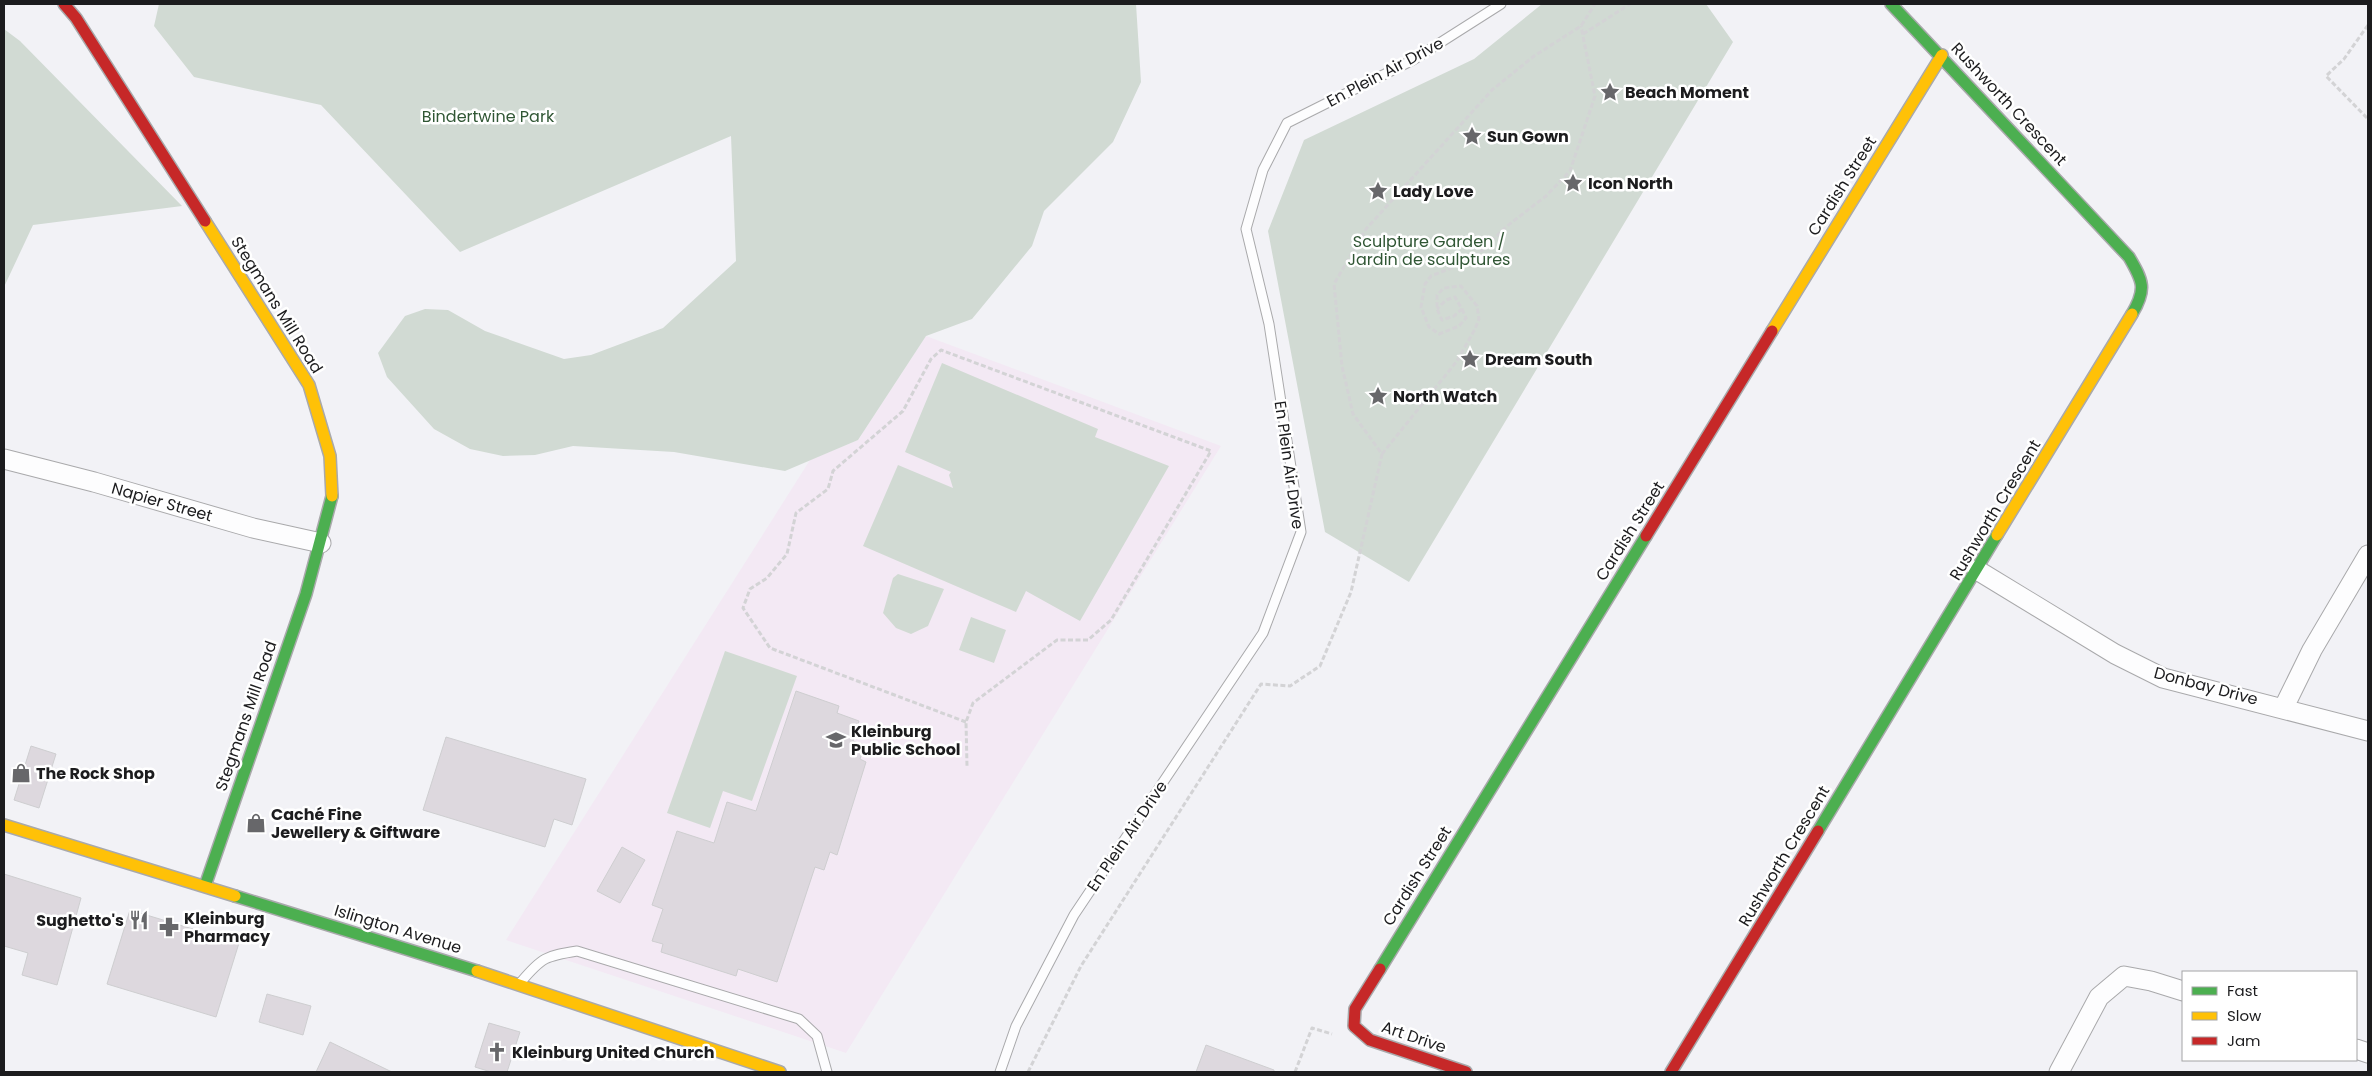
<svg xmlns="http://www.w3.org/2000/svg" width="2372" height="1076" font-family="Poppins,sans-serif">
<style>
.education{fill:#f3e9f4}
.green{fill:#d1dad3}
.building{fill:#ddd8de;stroke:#ceced0}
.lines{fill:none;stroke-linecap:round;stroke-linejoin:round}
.lane-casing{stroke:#a9a9ab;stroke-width:11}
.street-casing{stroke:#a9a9ab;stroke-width:21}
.fast-casing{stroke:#a9a9ab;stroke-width:14}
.slow-casing{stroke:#a9a9ab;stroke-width:14}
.jam-casing{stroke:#a9a9ab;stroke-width:14}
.path{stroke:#d3d3d5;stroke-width:3;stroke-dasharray:5 2.5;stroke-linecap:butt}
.lane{stroke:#fdfdfe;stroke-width:9}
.street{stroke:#fdfdfe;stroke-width:19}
.fast{stroke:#4caf50;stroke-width:11}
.slow{stroke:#ffc107;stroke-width:11}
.jam{stroke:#c62828;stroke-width:11}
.labels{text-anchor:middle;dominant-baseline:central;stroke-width:5;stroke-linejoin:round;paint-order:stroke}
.street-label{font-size:16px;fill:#1c1c1e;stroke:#fff}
.poi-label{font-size:16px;font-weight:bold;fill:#1c1c1e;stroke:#fff;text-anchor:start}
.park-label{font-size:16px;fill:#305634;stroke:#fff}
</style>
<rect width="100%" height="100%" fill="#f2f2f6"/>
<path class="education" d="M926,336L1221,446L846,1053L506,940L810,460L858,440Z"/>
<path class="green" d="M159,4H1136L1141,82L1113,142L1044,211L1032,246L972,319L926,336L858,440L785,471L674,452L573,446L535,455L503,456L470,449L434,429L387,377L378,353L405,316L425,309L448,310L485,331L564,359L591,355L663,328L736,261L731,136L460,252L321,105L194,77L154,26Z
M1542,4H1706L1733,42L1409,582L1325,532L1268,231L1304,140L1474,59Z
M4,29L20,41L182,206L33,225L4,287Z
M942,363L1098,429L1095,437L1169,466L1080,621L1026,591L1016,612L863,546L898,465L953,488L949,475L951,472L905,452Z
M898,574L944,589L928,626L911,634L896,628L883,613L893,578Z
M971,617L1006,630L994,663L959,650Z
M725,651L797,676L752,801L723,791L710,828L667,813Z"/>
<path class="building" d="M796,691L839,706L837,713L859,721L853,741L865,745L860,759L866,762L837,855L830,852L824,870L815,867L777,982L738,969L736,976L661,952L663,944L652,941L663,909L652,905L677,831L714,843L727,802L756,811Z
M446,737L586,779L572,825L554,819L545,847L423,810Z
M31,746L56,754L39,808L14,800Z
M622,847L645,860L620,903L597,891Z
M4,874L81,898L57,985L22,975L28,953L4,946Z
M130,910L239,943L216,1017L107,984Z
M267,994L311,1006L303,1035L259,1022Z
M489,1023L520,1032L507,1072H491L475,1067Z
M330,1042L392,1072H316Z
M1206,1045L1274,1070V1072H1196Z"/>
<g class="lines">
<defs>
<path id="lane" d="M521,982C542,957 546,956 577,951L799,1019L817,1036L827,1072
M1000,1072L1016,1026L1074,915L1263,633L1301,532L1269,324L1246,229L1263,170L1287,123L1413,60L1501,4"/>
<path id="street" d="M4,459L94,482L253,528L321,543
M1977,570L2115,654L2163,678L2368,731
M2284,707L2312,650L2368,555
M2356,1049L2368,1053
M2059,1072L2099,997L2124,976L2151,981L2183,991"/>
<path id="fast" d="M1891,4L2129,257C2143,281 2147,289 2132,314
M1818,831L1997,535
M205,886L306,594L332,496
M235,896L477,971
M1380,969L1646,536"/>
<path id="slow" d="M205,221L309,385L330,456L332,496
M1772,331L1942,55
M1997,535L2132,314
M4,825L235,896
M477,971L780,1072"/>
<path id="jam" d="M64,4L76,18L205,221
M1646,536L1772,331
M1380,969L1355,1009L1354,1026L1370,1040L1466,1072
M1671,1072L1818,831"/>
</defs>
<use href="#lane" class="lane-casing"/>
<use href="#street" class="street-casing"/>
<use href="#fast" class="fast-casing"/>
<use href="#slow" class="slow-casing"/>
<use href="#jam" class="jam-casing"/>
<path class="path" d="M2368,25L2344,59L2326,76L2368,119
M1583,34L1630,4
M1462,309L1466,318L1459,326L1439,334L1429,327L1421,307L1425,284L1431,276L1472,260L1507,226L1546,196L1570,171L1595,96L1581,26
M1382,454L1457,361L1475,329L1479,319L1477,306L1461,286L1444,288L1437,295V309L1442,320L1454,316L1462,309L1455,297L1446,300L1437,309
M966,722L770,648L743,608L750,589L767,578L787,554L796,513L828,489L833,471L903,411L931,359L941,350L1211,451L1111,620L1088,640H1057L973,703L966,722L967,766
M1028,1072L1081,966L1261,684L1290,686L1320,666L1351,592L1382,454L1353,414L1342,366L1334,284L1366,229L1492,90L1534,56L1581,26L1595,4
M1295,1072L1312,1028L1332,1034"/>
<use href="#lane" class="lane"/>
<use href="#street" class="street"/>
<use href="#fast" class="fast"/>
<use href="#slow" class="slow"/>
<use href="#jam" class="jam"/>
</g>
<defs>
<symbol id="sight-bare" viewBox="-9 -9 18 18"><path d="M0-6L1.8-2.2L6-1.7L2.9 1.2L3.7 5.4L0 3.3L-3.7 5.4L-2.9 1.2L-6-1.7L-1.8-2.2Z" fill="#67676a" stroke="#fff" stroke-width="2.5" paint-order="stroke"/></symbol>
<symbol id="school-bare" viewBox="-9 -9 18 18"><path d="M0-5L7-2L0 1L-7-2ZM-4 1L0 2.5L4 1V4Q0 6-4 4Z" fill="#67676a" stroke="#fff" stroke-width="2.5" paint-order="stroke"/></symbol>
<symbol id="shop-bare" viewBox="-9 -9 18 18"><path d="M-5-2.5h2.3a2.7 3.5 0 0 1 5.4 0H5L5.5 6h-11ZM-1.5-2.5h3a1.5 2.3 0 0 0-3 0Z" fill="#67676a" stroke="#fff" stroke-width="2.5" paint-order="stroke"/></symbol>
<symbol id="restaurant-bare" viewBox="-9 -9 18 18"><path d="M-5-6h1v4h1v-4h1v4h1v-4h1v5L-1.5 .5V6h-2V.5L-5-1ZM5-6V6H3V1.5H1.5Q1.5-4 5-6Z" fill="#67676a" stroke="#fff" stroke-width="2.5" paint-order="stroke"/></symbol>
<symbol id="pharmacy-bare" viewBox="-9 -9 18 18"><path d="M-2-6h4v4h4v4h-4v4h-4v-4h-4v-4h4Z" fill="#67676a" stroke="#fff" stroke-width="2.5" paint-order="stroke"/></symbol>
<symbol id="church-bare" viewBox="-9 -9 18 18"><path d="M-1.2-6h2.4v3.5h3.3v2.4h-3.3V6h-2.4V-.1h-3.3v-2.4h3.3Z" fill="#67676a" stroke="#fff" stroke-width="2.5" paint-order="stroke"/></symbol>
</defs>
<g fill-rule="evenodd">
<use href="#sight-bare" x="1596" y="78" width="28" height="28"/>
<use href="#sight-bare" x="1458" y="122" width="28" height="28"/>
<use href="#sight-bare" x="1559" y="169" width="28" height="28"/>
<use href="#sight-bare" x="1364" y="177" width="28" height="28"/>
<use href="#sight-bare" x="1456" y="345" width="28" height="28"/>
<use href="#sight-bare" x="1364" y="382" width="28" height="28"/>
<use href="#school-bare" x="822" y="726" width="28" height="28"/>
<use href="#shop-bare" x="7" y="759" width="28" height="28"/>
<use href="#shop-bare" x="242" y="809" width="28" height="28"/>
<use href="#restaurant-bare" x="125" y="906" width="28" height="28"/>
<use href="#pharmacy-bare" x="155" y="913" width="28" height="28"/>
<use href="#church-bare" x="483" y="1038" width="28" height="28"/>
</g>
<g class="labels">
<g class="street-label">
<text transform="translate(1385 72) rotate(-28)">En Plein Air Drive</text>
<text transform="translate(2009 104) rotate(47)">Rushworth Crescent</text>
<text transform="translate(1842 186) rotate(-58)">Cardish Street</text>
<text transform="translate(277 305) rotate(58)">Stegmans Mill Road</text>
<text transform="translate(1289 465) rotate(82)">En Plein Air Drive</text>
<text transform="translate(162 502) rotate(16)">Napier Street</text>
<text transform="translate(1995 510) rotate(-59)">Rushworth Crescent</text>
<text transform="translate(1630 531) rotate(-58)">Cardish Street</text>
<text transform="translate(2206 686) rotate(15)">Donbay Drive</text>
<text transform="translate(246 716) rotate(-71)">Stegmans Mill Road</text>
<text transform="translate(1127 836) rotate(-56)">En Plein Air Drive</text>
<text transform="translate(1784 856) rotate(-59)">Rushworth Crescent</text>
<text transform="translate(1417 876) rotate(-58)">Cardish Street</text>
<text transform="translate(398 929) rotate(17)">Islington Avenue</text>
<text transform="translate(1414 1037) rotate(19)">Art Drive</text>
</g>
<g class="poi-label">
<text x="1625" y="92">Beach Moment</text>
<text x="1487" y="136">Sun Gown</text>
<text x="1588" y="183">Icon North</text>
<text x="1393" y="191">Lady Love</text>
<text x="1485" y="359">Dream South</text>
<text x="1393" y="396">North Watch</text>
<text x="851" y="731">Kleinburg<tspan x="851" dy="18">Public School</tspan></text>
<text x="36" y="773">The Rock Shop</text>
<text x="271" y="814">Caché Fine<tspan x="271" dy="18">Jewellery &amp; Giftware</tspan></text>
<text x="184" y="918">Kleinburg<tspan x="184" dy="18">Pharmacy</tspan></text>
<text x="124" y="920" text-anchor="end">Sughetto's</text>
<text x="512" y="1052">Kleinburg United Church</text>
</g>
<g class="park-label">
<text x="488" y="116">Bindertwine Park</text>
<text x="1429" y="241">Sculpture Garden /<tspan x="1429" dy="18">Jardin de sculptures</tspan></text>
</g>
</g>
<rect width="2372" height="1076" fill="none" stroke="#1c1c1e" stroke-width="10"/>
<rect x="2182" y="971" width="175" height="90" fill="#ffffff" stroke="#a4a4a5"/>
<rect x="2192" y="987" width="25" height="8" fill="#4caf50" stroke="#a4a4a5"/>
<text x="2227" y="996" font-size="15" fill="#1c1c1e">Fast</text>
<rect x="2192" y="1012" width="25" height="8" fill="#ffc107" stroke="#a4a4a5"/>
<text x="2227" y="1021" font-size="15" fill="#1c1c1e">Slow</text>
<rect x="2192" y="1037" width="25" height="8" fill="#c62828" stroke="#a4a4a5"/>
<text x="2227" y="1046" font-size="15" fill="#1c1c1e">Jam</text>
</svg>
